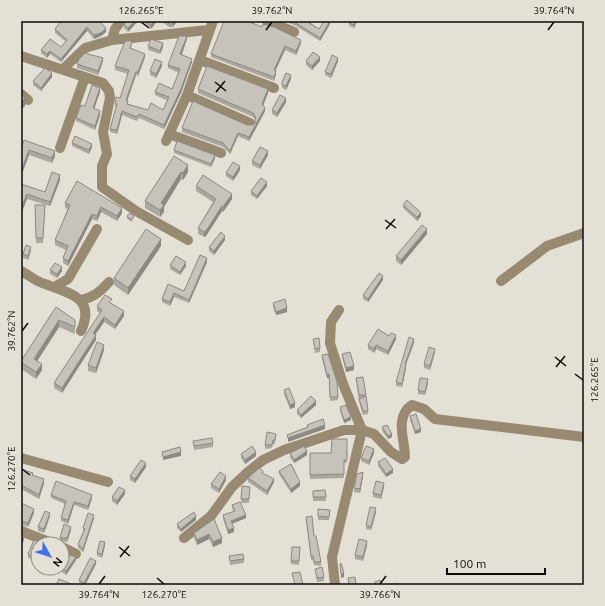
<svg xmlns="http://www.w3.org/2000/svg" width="605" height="606" font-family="Ubuntu,sans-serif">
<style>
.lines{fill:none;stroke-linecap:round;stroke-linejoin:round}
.minor{stroke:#978a70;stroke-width:10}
.wall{fill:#aca8a0}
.shaded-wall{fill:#8c8882}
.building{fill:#c8c3ba;stroke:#8c8882}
.ticks{fill:none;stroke:#0d0b08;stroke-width:1.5}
.neatline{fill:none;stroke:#0d0b08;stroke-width:1.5}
.ticks-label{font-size:10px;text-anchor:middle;fill:#0d0b08}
</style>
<rect width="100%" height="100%" fill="#e5e0d6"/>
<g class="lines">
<path class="minor" d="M267,21L294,32
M112,40L115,29L121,21
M21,56L103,83L109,91L110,98L103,132L107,154L102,166V187L136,211L188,240
M200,60L274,88
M63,69L85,48L112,40L208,30
M21,94L28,100
M187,95L250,123
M169,134L221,153
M166,141L187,95L213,21
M60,148L85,77
M21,271C29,275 37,282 45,284C70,293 96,298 81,331
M501,281L547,246L584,233
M54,287L68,279L97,229
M81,300C94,297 100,292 109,282
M21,458L108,482
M21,531L54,544
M184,538L211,516L232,487L248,472L263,460L284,450L344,430H362L374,434L391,452L402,459L405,457C405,440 394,417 412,405L424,409L435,419L584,437
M62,547L76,554
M335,585L332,557L362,430L343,384L330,343L331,322L339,310"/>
</g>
<path class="wall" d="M61,21L106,32L101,36L94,39L87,31L61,62L50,54L47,58L41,53V50L61,47L66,42L55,33V29Z
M126,21H138L128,32L124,28V25Z
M142,21H157L151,29Z
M161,21H177L173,27H169Z
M284,21H312L311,23L319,29L330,24L320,41L296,26Z
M350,21H357L354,28L349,26V23Z
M187,39L182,55L192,62L181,93L164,129L139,118L137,121L122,115L117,134L110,132V129L116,107H115V103L120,98L128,74L115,70V66L132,44L131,48L145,57L138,76L136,75L127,101L128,104L148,110H163L168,101L155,95V92L172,89L179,73L168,68V65Z
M301,43L296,55L285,50L276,70V74L274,81L211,57V54Z
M148,46L163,47L160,54L148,50Z
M103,61L98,75L77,68V64Z
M306,61H320L312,70L306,65Z
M338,61L331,78L325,75V72Z
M162,66L156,78L150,75V71Z
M52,77L41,91L33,85V81Z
M291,79L286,90L282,88V82Z
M198,89L268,93L263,106L265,111L249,141L238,136L230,154L223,147L182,132V128L253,125L256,122L255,120L253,117L198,93Z
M100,92L94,109L100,115L95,130L76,121V118L85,106Z
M286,102L277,117L272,114V110Z
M24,140L55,156L52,163L29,155L21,176V149Z
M72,143L92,147L89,154L72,146Z
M174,150L215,158L211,167L174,153Z
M268,155L260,169L252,165V161Z
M174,156L188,172L183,180L181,179L164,207V212L160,217L145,208V201Z
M240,170L233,181L226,176V173Z
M60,180L50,206L27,199L21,214V184L45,192Z
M77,181L122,213L117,221L101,212L97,221L92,219L68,266L63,263V258L66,250L55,245V240L68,209L65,208V203Z
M196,186L232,199L223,212L222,211L206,236L204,237L198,234V228L213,202L196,191Z
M267,186L257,199L251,195V191Z
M35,205L45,211L43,243H36Z
M403,205L421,216L417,221L403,208Z
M127,216L134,217L131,222L127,218Z
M427,234L401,265L396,261V256Z
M225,240L214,255L209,251V247Z
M161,246L128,295L114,285V278Z
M31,250L28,260L23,258V254Z
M207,262L189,303L174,297L170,306L162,302V299L168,284L184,291Z
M170,265L186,266L180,275L170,269Z
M50,270L62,271L57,278L50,274Z
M383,280L368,302L363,299V295Z
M273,303L287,312L276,315L273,307Z
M112,304L124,316L115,329L104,322L95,335L96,340L62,393L54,388V383L100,313L97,311V306Z
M56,307L75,327V334L59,327L37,361L42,370L36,379L21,369V361Z
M389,336L396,339L388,355L376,349L374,353L368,349V345Z
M313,339L320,348V352L315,353Z
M414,343L406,364V368L402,387L396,386V382Z
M104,350L96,373L88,371V365Z
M435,352L430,370L424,368V364Z
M342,354L354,370L346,372L342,357Z
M322,355L338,397V400L330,401L329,378H327L322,359Z
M363,377L368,414L363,415L359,402L356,378Z
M428,383L425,395L418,394V390Z
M284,390L295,407L290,409L284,394Z
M316,405L301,418L297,414V410Z
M340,407L351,420L344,423L340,411Z
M410,416L421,432L415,434L410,420Z
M382,427L392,437L388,439L382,431Z
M276,437L275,444H273L272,448L265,449V445Z
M347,439V463H344V478L310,479V453H331Z
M193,441L213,443V447L194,450Z
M290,453L307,455L294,463L290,457Z
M374,453L369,465L361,461V458Z
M241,454L256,456L245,464L241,458Z
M378,462L393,473L386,477L378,466Z
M146,467L135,483L130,480V476Z
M21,469L33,475L44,483L39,499L21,489Z
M279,471L300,486L291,493L279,474Z
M363,476L360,493L354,492V488Z
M248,478L274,482L267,495L248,482Z
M226,480L219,493L211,488V484Z
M242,486L250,487L249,503H241Z
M384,487L381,499L373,497V493Z
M325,490L326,501H313V491Z
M125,494L117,505L112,501V497Z
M51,495L92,498L88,510L74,505L68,524L61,521V518L65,504L51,498Z
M21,503L34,513L28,527L21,525Z
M232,505L246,518L232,524L234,532L228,534L223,519V515L234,511L232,509Z
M318,509L330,510L329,520H318Z
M376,512L371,530L366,529V525Z
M50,516L44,533L38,531V527Z
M306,517L314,536L321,562V566L314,565L313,560H311Z
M94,518L83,552L78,548V544L83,532V528Z
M214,519L222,543L213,547L209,539L197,545L194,538V533Z
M196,520L181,532L177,528V524Z
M71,530L67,542L60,541V538Z
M34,540L40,542V544H38V549L33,560L28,558V554Z
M105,545L102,558L97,556V553Z
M367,545L363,561L355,559V555Z
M300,547L299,565L291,564V561Z
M229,556L244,559V563L230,565Z
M76,560L66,575L62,572V568Z
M96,564L85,585H82L79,583V580Z
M315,569L324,577V581L317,582Z"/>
<path class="shaded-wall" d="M135,21H138L128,32V28Z
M154,21H157L151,29V25Z
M174,21H177L173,27V24Z
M330,21V24L320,41V38Z
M356,21H357L354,28V25Z
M87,27V31L61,62V59Z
M106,28V32L101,36L94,39V35Z
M187,36V39L180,58V54Z
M301,40V43L296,55V51Z
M163,43V47L160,54V51Z
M285,46V50L274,73V70Z
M50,51V54L47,58V54Z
M145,54V57L138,76V72Z
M320,57V61L312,70V66Z
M103,58V61L98,75V71Z
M338,58V61L331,78V74Z
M192,59V62L181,93L164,129V125Z
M162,62V66L156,78V74Z
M276,71V74L274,81V77Z
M136,72V75L126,104V100Z
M52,73V77L41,91V88Z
M291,75V79L286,90V86Z
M100,88V92L93,112V108Z
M268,89V93L262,108V104Z
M25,98V106L21,110V103Z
M286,98V102L277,117V113Z
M265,108V111L249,141V137Z
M100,111V115L95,130V126Z
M122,111V115L117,134V130Z
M238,133V136L230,154V151Z
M92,144V147L89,154V150Z
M29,150V155L21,176V171Z
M55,151V156L52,163V158Z
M268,151V155L260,169V165Z
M215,155V158L211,167V164Z
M188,165V172L183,180V173Z
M240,166V170L233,181V177Z
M181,172V179L164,207V212L160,217V210L161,203Z
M60,175V180L50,206V202Z
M267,182V186L257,199V196Z
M27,194V199L21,214V209Z
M232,194V199L223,212V207Z
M222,206V211L206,236L204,237V232Z
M101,207V212L97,221V216Z
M122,208V213L117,221V216Z
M421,213V216L417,221V217Z
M92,214V219L68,266V261Z
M427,229V234L401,265V260Z
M225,236V240L214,255V251Z
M161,239V246L128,295V288Z
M31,247V250L28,260V256Z
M207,258V262L189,303V300Z
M186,262V266L180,275V272Z
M62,267V271L57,278V274Z
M383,276V280L368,302V299Z
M174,293V297L170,306V302Z
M287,308V312L276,315V312Z
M124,311V316L115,329V325Z
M104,317V322L93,338V333Z
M59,320V327L34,366V359Z
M96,335V340L62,393V388Z
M396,335V339L388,355V351Z
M414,339V343L405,367V364Z
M104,345V350L96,373V368Z
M376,345V349L374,353V349Z
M435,349V352L430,370V366Z
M42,364V370L36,379V372Z
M406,364V368L402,387V384Z
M354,366V370L346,372V368Z
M329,374V378H327V375Z
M428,379V383L425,395V392Z
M316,401V405L301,418V415Z
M295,403V407L290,409V405Z
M351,417V420L344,423V420Z
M325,425V429L288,442V438Z
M421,429V432L415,434V431Z
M392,434V437L388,439V436Z
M374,449V453L369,465V461Z
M307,451V455L294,463V460Z
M181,452V456L163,460V457Z
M256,452V456L245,464V460Z
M146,463V467L135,483V479Z
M393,469V473L386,477V474Z
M363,472V476L360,493V489Z
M226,476V480L219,493V489Z
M44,479V483L39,499V495Z
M274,479V482L267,495V491Z
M300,482V486L291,493V489Z
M384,483V487L381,499V495Z
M125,490V494L117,505V501Z
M92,495V498L88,510V506Z
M74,502V505L68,524V520Z
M376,508V512L371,530V527Z
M34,509V513L28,527V523Z
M50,513V516L44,533V529Z
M94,515V518L83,552V549Z
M246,515V518L231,524V521Z
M196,516V520L181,532V529Z
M71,527V530L67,542V538Z
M234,528V532L228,534V530Z
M209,534V539L197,545V540Z
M24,536V540L21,547V544Z
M222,538V543L213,547V542Z
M367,541V545L363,561V557Z
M105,542V545L102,558V554Z
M38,545V549L33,560V557Z
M76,557V560L66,575V571Z
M96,561V564L85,585H84V583Z
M344,573V577L341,578V574Z"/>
<path class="building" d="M61,21H99L106,28L101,33L94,35L87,27L61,59L50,51L47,54L41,50L50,39L61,47L67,40L55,29Z
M126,21H135L128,28L124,25Z
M146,21H154L151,25Z
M166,21H174L173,24H169Z
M224,21H247L262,27L263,24L274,27L301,40L296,51L285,46L274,70L276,71L274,77L211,54Z
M293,21H310L309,23L319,29L324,21H330L320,38L296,23Z
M350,21H356L354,25L349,23Z
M179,36H187L180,54L192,59L181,89L164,125L139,114L137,117L122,111L117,130L110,129L117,104L115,103L116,97L120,98L129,70L115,66L125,41H132L130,48L145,54L138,72H136L126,100L128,101L127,104L148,110L151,103L163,110L169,97L155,92L159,83L172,89L180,69L168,65Z
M151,39L163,43L160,51L148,46Z
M313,52L320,57L312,66L306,61Z
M85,53L103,58L98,71L77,64L79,59Z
M332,55L338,58L331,74L325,72Z
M155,59L162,62L156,74L150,71Z
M207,66L268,89L262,104L265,108L249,137L238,133L230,151L223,143L182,128L193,101L247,125H253L256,122L255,116L253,113L198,89Z
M45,68L52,73L41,88L33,81Z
M286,73L291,75L286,86L282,85V82Z
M92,85L100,88L93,108L100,111L95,126L76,118L81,105L85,106Z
M21,95L25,98L21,103Z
M280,95L286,98L277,113L272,110Z
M75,136L92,144L89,150L72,143Z
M24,140L55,151L52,158L29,150L21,171V149Z
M177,141L215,155L211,164L174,150Z
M260,147L268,151L260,165L252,161Z
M174,156L188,165L183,173L181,172L161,203L164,205L160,210L145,201Z
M233,162L240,166L233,177L226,173Z
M52,172L60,175L50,202L27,194L21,209V184L45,192Z
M203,175L232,194L223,207L222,206L206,231L204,232L198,228L216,199L196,186Z
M261,178L267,182L257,196L251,191Z
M77,181L122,208L117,216L101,207L97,216L92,214L68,261L63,258L68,246L55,240L70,205L65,203Z
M407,200L421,213L417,217L403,205Z
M35,205H45L43,238H36Z
M130,213L134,216L131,220L127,216Z
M422,225L427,229L401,260L396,256Z
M146,229L161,239L128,288L114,278Z
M221,232L225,236L214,251L209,247Z
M26,245L31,247L28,256L23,254Z
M200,255L207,258L189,300L174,293L170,302L162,299L168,284L184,291Z
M176,256L186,262L180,272L170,265Z
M55,263L62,267L57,274L50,270Z
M379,273L383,276L368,299L363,295Z
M105,295L112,299L109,302L124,311L115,325L104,317L93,333L96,335L62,388L54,383L102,310L97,306Z
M285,299L287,308L276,312L273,303Z
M56,307L75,320V327L59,320L34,359L42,364L36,372L21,362V361Z
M378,329L389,336L391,333L396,335L388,351L376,345L374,349L368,345Z
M409,337L414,339L405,364H406L402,384L396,382Z
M319,338L320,348L315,349L313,339Z
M97,342L104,345L96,368L88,365Z
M429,347L435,349L430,366L424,364Z
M350,352L354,366L346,368L342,354Z
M328,354L337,382L338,397H330L329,374L327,375L322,355Z
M363,377L366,395H359L356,378Z
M420,378L428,379L425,392L418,390Z
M289,388L295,403L290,405L284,390Z
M311,396L316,401L301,415L297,410Z
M366,396L368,411H363L359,399Z
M346,405L351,417L344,420L340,407Z
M416,414L421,429L415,431L410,416Z
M323,419L325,425L288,438L287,435L308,427L307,425Z
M387,425L392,434L388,436L382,427Z
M267,432L276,434L275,440H273L272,445H265Z
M212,438L213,443L194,446L193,441Z
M332,439H347V460H344V474L310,475V453H331Z
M252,446L256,452L245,460L241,454Z
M304,446L307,451L294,460L290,453Z
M366,446L374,449L369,461L361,458Z
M180,447L181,452L163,457L162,452Z
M385,458L393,469L386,474L378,462Z
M141,460L146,463L135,479L130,476Z
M291,464L300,482L291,489L279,471Z
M259,468L263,471L262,473L274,479L267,491L248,478Z
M21,469L33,473L32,475L44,479L39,495L21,485Z
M220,472L226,476L219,489L211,484Z
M363,472L360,489L354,488L357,474Z
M56,481L92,495L88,506L74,502L68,520L61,518L66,501L51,495Z
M376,481L384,483L381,495L373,493Z
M242,486L250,487L249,499H241Z
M119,487L125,490L117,501L112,497Z
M325,490L326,497H313V491Z
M240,502L246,515L231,521L234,528L228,530L223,515L235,511L232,505Z
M21,503L34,509L28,523L21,521Z
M370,507L376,508L371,527L366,525Z
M318,509L330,510L329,517L318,516Z
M45,511L50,513L44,529L38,527Z
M194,512L196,516L181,529L177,524Z
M88,513L94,515L83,549L78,544L85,529L83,528Z
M312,516L314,536H316L321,562H314L313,556H311L306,517Z
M214,519L222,538L213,542L209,534L197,540L194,533Z
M64,524L71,527L67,538H60Z
M21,535L24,536L21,544Z
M359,539L367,541L363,557L355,555Z
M34,540L40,542L33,557L28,554Z
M100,541L105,542L102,554L97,553Z
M292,547H300L299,561H291Z
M243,554L244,559L230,561L229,556Z
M70,555L76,557L66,571L62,568Z
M90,558L96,561L84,583L79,580Z
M341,563L344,573L341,574L340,564Z
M322,567L324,577L317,578L315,569Z
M300,572L303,585H295L292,573Z
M355,577L356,585H349L348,578Z
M59,579L74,585H56Z
M380,580L381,585H376L375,582Z
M392,584H398V585H392Z"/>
<path class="ticks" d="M141,22L149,28M266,30L272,22M548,30L554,22M215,82L226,91M216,92L225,81M385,220L396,228M386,229L395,219M22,331L28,323M555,357L566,366M556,367L565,356M575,374L583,380M22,469L30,475M119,547L130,556M120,557L129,546M157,578L164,584M99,584L105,576M380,584L386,576"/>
<rect width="605" height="606" fill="none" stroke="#e5e0d6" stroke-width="44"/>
<g transform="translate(50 556) rotate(129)"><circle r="19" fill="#e5e0d6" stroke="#8f8b84"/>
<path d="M0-3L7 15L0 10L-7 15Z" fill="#4471e3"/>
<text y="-6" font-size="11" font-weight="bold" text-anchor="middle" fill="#0d0b08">N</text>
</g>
<path d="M447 568v6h98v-6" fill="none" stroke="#0d0b08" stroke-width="2"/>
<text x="453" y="568" font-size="12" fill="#0d0b08" stroke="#e5e0d6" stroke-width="3" paint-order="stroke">100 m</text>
<rect x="22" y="22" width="561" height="562" class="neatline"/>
<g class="ticks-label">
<text x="141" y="14">126.265°E</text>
<text x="272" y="14">39.762°N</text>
<text x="554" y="14">39.764°N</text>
<text transform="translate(11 331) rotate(-90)" y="4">39.762°N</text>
<text transform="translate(594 380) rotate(-90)" y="4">126.265°E</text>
<text transform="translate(11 469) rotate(-90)" y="4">126.270°E</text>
<text x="99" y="598">39.764°N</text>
<text x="164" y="598">126.270°E</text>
<text x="380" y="598">39.766°N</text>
</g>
</svg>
